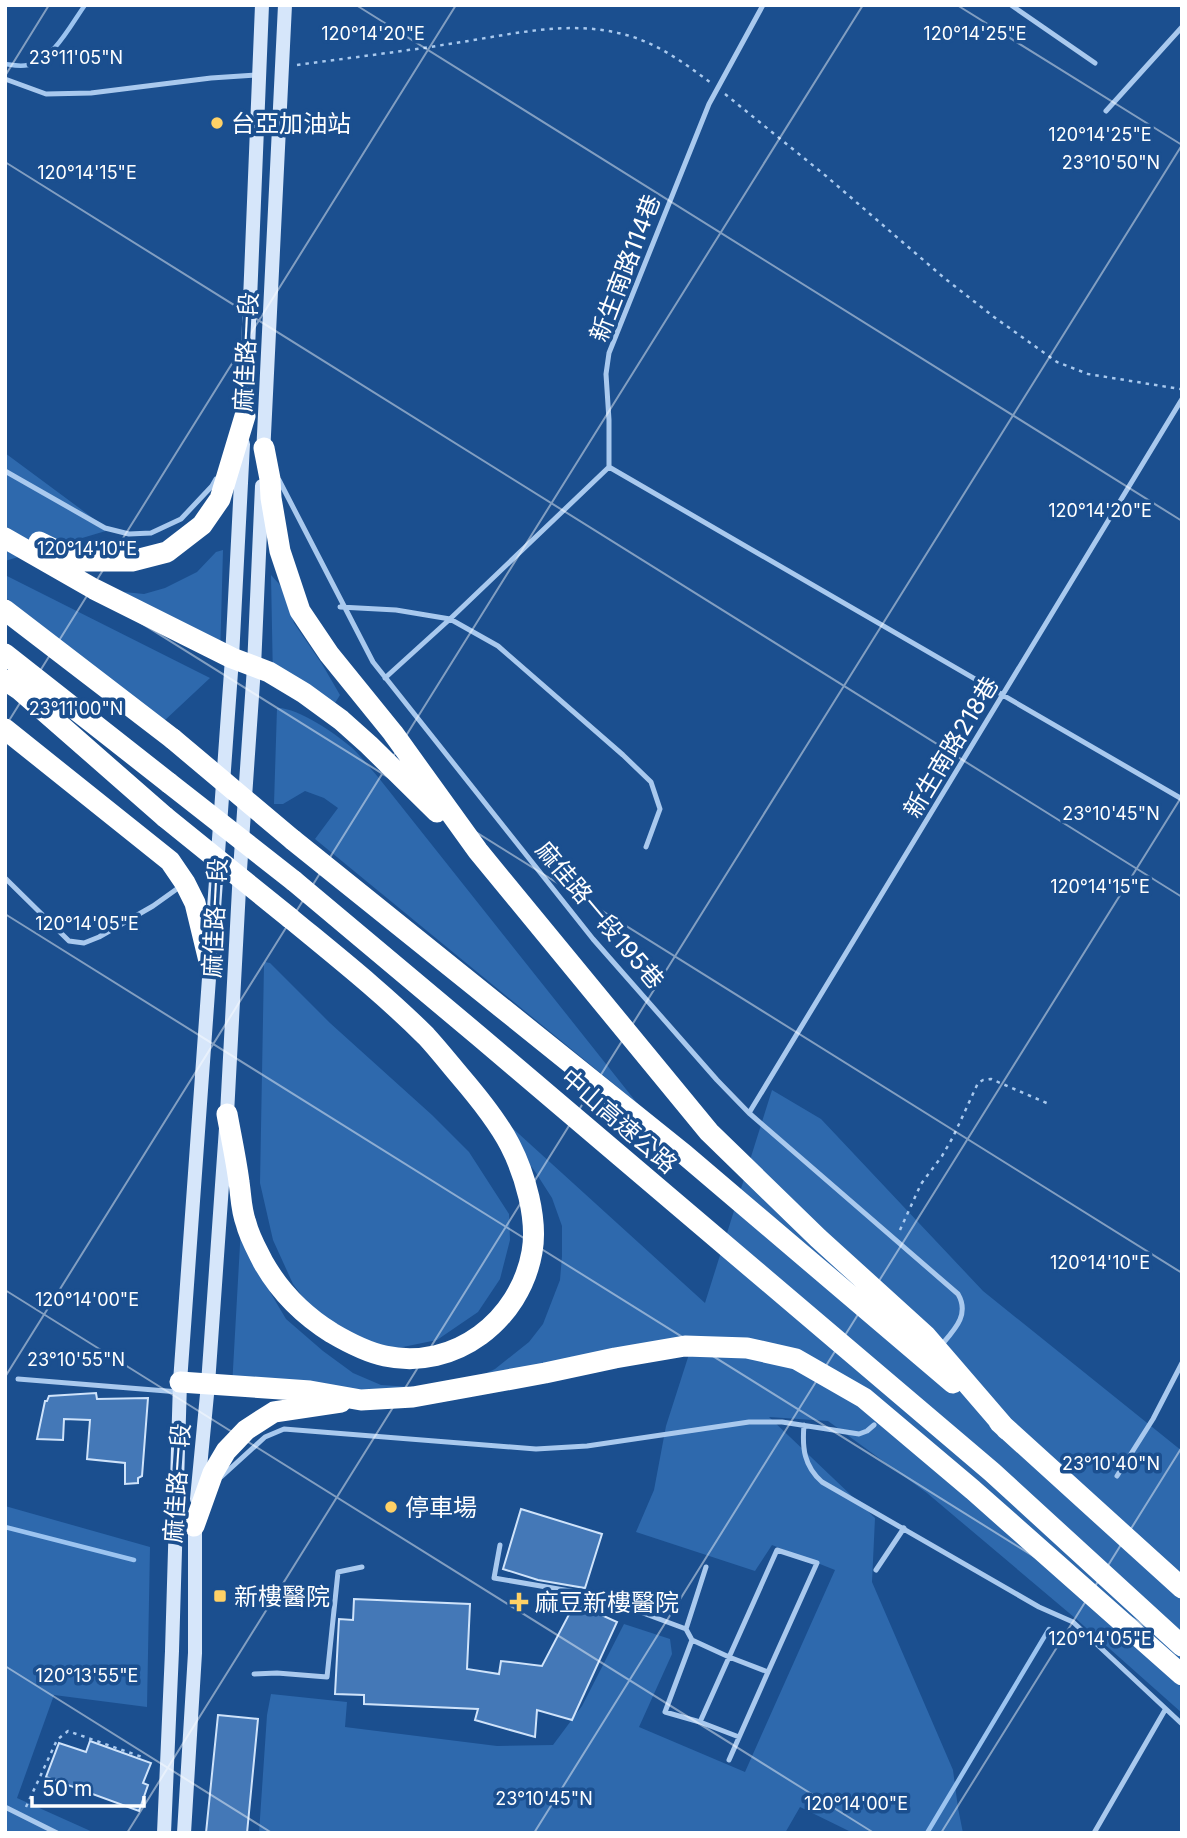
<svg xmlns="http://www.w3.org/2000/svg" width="1187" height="1838" font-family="Inter,'Noto Sans TC',sans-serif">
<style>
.green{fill:#2e69ad}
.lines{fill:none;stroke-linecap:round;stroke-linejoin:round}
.stream{stroke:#9cc4f0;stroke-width:4.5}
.building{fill:#4478b7;stroke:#cfe3fa;stroke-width:2}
.path{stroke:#a9c9ee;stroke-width:2.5;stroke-dasharray:3.5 5;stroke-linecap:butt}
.lane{stroke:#a9c9ee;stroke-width:5}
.secondary{stroke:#d6e6fa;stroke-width:14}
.highway{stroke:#fff;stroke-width:21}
.highway-bridge{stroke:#fff;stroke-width:21}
.ticks{fill:none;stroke:#fff;stroke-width:2;stroke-opacity:0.45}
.poi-dot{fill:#ffd166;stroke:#1b4f8f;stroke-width:2.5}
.labels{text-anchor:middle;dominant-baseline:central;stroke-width:7;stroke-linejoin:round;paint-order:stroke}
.poi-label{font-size:24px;fill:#fff;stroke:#1b4f8f;text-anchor:start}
.street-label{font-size:24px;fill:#fff;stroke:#1b4f8f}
.ticks-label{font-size:18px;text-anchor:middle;fill:#fff;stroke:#1b4f8f;stroke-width:7;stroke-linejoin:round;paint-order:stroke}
</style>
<rect width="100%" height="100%" fill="#1b4f8f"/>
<path class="green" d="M5,453L109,530L5,561Z
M223,550L220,658L124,592L144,594L165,588L197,572L216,552Z
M5,575L210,678L164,721L5,597Z
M271,575L280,585L287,599L294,623L322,664L340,695L335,703L273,681Z
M277,708C297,707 336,734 351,747C361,756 369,767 378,777L637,1103L315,839L338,808L324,798L305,791L283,804H274Z
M265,962L270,963L330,1023L432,1115L469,1152L509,1214L510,1240L500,1279L478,1312L437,1340L398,1348L358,1341L317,1316L293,1284L273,1240L260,1183L264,964Z
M772,1090L821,1119L983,1291L1182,1451V1713L1075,1618L927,1493L828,1421L769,1417L875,1518L872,1582L953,1770L958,1808L963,1833H853L800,1807L785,1833H259L267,1715L271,1694L347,1702L345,1727L497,1746L553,1745L582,1706L624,1624L670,1639L672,1654L639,1727L745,1772L835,1570L772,1545L755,1571L636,1532L654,1490L666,1426L691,1348L446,1397L232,1387L243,1191L257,1263L270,1292L286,1319L323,1351L353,1373L381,1385L426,1388L470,1381L495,1369L529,1342L543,1324L560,1280L562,1256V1226L552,1198L536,1173L486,1104L705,1303Z
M5,1506L150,1547L147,1707L54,1695L17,1798L95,1833H5Z"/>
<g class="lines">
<path class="stream" d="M5,64C12,65 20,67 28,65C54,59 70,26 85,5
M5,1527L134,1560
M927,1833L1049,1629"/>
</g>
<path class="building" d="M96,1393L97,1399L148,1398L142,1476L138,1478V1483L125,1484V1463L87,1459L90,1420L64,1419L63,1440L37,1439L45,1401H47L49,1396Z
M521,1509L602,1534L585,1588L538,1580L503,1569Z
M354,1599L470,1604L467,1669L499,1674L501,1661L542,1666L575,1603L617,1622L572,1720L537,1710L535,1737L475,1720L478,1709L364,1704V1695L335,1694L339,1619L353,1620Z
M218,1715L258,1719L247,1833H206Z
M90,1741L151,1763L143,1783L148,1785L139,1811L46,1777L59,1743L86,1752Z"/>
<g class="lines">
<path class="path" d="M297,65C348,58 399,52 449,44C504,36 564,20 618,33C653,40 683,62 711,83
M725,94L826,176L943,277L994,317L1057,362L1088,374L1180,389
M900,1230L921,1184L942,1156L953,1137L978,1083L983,1080L991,1079L1049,1104
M26,1807L57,1740L68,1731L142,1757"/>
<path class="lane" d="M1011,5L1095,63
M5,79L46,94L91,93L211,78L257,75
M1106,111L1182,27
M609,467L1182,799
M5,471L105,528L129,534L151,533L181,519L212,486L216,479
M279,480L373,662L593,939L717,1080L749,1113L958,1294C969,1313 957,1327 944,1342
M340,607L396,610L450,619L498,646L623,755L651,782L660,809L646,847
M385,678L450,619L609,467V420L606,374L609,353L709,104L763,5
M5,878L69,941L84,943L99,937L153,906L181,886
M749,1113L1182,399
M18,1379L179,1392
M804,1425C802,1448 804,1466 822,1482L1039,1607L1073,1622L1182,1724
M1117,1476L1153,1419L1182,1363
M221,1477L265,1437L284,1429L536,1449L587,1446L749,1422H782L859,1434L867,1431L874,1425
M500,1545L494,1578L605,1597L635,1610L686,1629
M706,1567L686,1629L692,1640L665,1712L700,1722L739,1737
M876,1570L904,1528
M692,1640L729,1657L768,1672L729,1760
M254,1674L277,1673L327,1677L338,1572L362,1567
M700,1722L777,1550L817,1563L768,1672
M5,1807L57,1833
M1094,1833L1165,1710"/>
<path class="secondary" d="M245,423L262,5
M263,455L285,5
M197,1499L208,1384L227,1114L240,870L254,667L262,486
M164,1833L172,1651L180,1382L232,658L243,444
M184,1833L195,1653V1520"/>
<path class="highway" d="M264,448L270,479L271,498L280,551L300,611L329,654L393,733L478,851L709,1132L818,1238L926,1336L1007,1430
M5,538L94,589L232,658L269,672L304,693L341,720L369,745L437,812
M39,542L78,561H132L167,552L202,525L220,499L245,416
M5,610L173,739
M5,654L169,783
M5,680L20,690L165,817
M5,729L170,861L185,883L195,903L209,961
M293,840L685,1155L953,1383
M294,881L480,1037L992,1472L1182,1646
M227,1114C231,1136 236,1159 239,1182C241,1195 241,1210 246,1223C249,1236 257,1250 263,1262C280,1292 303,1315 332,1333C349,1343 366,1352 385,1356C455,1371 520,1320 532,1252C538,1219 525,1174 510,1145C497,1120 478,1097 460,1076C449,1063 438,1049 426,1036C384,994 336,956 290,918
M180,1382L310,1391L361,1400L413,1397L545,1373L615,1358L685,1346L747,1348L796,1359L864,1398L973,1490L1182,1675
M999,1422L1182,1588
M194,1526L213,1473L226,1451L246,1430L274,1412L341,1402"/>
<path class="highway-bridge" d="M173,739L293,840
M169,783L294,881
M165,817L290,918"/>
</g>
<path class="ticks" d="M356,5L1182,521M957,5L1182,145M5,76L49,5M5,162L1182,897M5,538L1182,1273M5,727L456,5M5,914L1182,1649M5,1290L874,1833M5,1377L863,5M5,1666L272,1833M127,1833L1182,145M534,1833L1182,796M941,1833L1182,1447"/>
<g class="poi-dot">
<circle cx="217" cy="123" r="7"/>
<circle cx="391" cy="1507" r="7"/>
<rect x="213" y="1589" width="14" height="14" rx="3.5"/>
<path d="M515.5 1591.5h7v7h7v7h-7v7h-7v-7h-7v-7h7z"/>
</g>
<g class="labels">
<g class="poi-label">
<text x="231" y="123">台亞加油站</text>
<text x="405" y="1507">停車場</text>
<text x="234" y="1596">新樓醫院</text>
<text x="535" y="1602">麻豆新樓醫院</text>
</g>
<g class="street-label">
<text transform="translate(625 268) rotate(-69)">新生南路114巷</text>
<text transform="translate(246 352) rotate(-87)">麻佳路一段</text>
<text transform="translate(951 747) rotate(-59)">新生南路218巷</text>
<text transform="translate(600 915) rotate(50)">麻佳路一段195巷</text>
<text transform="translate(215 918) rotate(-87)">麻佳路一段</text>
<text transform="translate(619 1121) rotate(41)">中山高速公路</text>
<text transform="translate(177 1483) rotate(-86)">麻佳路一段</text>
</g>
</g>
<g class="ticks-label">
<text x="373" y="40">120°14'20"E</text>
<text x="975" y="40">120°14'25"E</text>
<text x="76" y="64">23°11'05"N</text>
<text x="1100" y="141">120°14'25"E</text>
<text x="1111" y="169">23°10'50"N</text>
<text x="87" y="179">120°14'15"E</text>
<text x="1100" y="517">120°14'20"E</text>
<text x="87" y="555">120°14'10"E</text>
<text x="76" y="715">23°11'00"N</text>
<text x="1111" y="820">23°10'45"N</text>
<text x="1100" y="893">120°14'15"E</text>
<text x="87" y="930">120°14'05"E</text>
<text x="1100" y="1269">120°14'10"E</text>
<text x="87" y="1306">120°14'00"E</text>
<text x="76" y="1366">23°10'55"N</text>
<text x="1111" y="1470">23°10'40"N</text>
<text x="1100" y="1645">120°14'05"E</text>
<text x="87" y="1682">120°13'55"E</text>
<text x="544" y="1805">23°10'45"N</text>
<text x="856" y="1810">120°14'00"E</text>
</g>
<rect width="1187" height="1838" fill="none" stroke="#ffffff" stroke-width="14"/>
<path d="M32 1796v10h112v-10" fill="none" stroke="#ffffff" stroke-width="3.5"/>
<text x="42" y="1796" font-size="21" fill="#ffffff" stroke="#1b4f8f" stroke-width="5" paint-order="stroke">50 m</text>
</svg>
